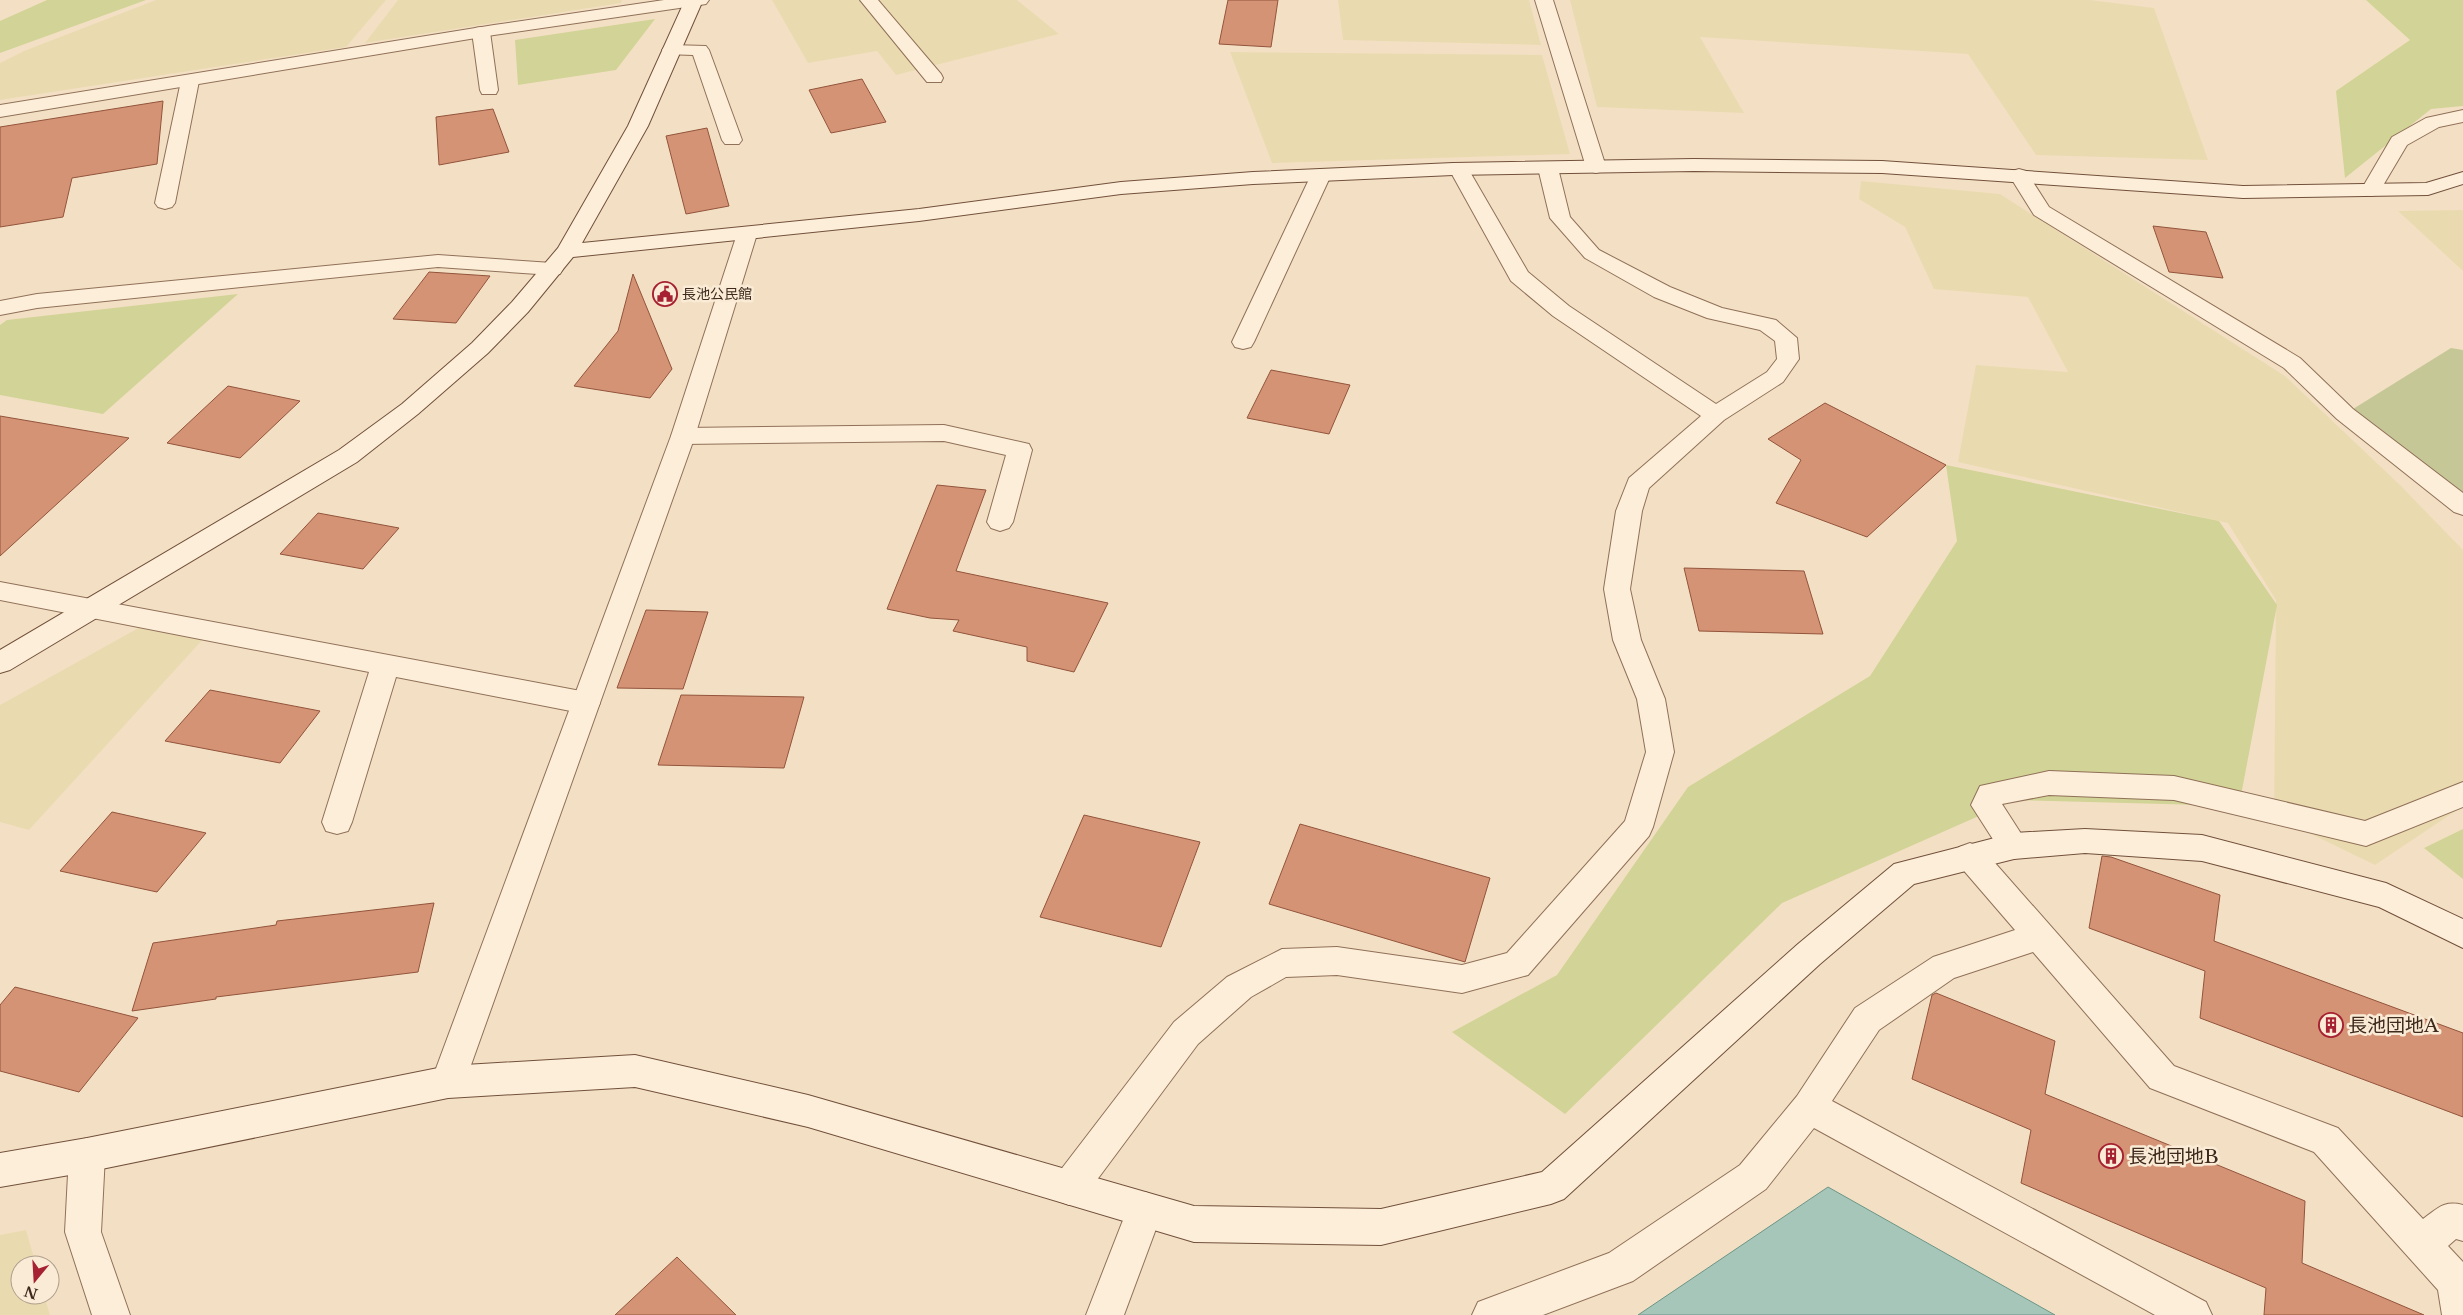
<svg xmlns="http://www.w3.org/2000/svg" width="2463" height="1315" font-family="'Libre Baskerville','Noto Sans JP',serif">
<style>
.farmland{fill:#eadab0}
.green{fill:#d2d396}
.cemetery{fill:#c6c796}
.water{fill:#a6c6b9;stroke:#6c9586}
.building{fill:#d59376;stroke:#92543b}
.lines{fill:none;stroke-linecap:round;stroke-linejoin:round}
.lane-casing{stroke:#907058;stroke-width:2}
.street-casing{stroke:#907058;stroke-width:2}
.secondary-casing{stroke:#72503b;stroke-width:2}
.lane{fill:#fceed9;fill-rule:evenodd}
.street{fill:#fceed9;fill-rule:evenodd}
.secondary{fill:#fceed9;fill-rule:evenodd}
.labels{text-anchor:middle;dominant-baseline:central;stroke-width:5;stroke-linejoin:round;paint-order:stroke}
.far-poi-label{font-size:14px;fill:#3f2a1d;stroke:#f9ebd5;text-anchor:start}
.near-poi-label{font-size:19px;fill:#3f2a1d;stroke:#f9ebd5;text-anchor:start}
</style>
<rect width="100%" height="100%" fill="#f3e0c4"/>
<path class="farmland" d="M156,0H386L346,47L0,100V63L24,51Z
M398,0H622L621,3L365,43Z
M772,0H1017L1059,34L896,75L877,51L808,63Z
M1338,0H1529L1541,45L1343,40Z
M1570,0H2090L2154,8L2208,160L2036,155L1968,54L1700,37L1744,113L1597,107Z
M1230,52L1542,55L1570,154L1272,163Z
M1861,181L2000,194L2285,376L2400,485L2463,550V806L2375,865L2274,816L2276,600L2228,523L1958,462L1976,365L2068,372L2028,297L1934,289L1905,227L1859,199Z
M2463,210V271L2398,211Z
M142,626L205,637L29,830L0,822V705Z
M26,1230L36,1265H20V1295H44L50,1315H0V1235Z"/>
<path class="green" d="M47,0H146L0,53V21Z
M2366,0H2463V106L2431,109L2345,178L2336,91L2410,40Z
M655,19L616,70L518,85L515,40Z
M238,294L103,414L0,395V325L7,320Z
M1946,465L2219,521L2277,605L2239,806L2015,800L1782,903L1565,1114L1452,1032L1557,975L1688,787L1870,676L1957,541Z
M2463,829V879L2424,848Z"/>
<path class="cemetery" d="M2451,348L2463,350V507L2345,414Z"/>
<path class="water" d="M1828,1187L2055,1315H1638Z"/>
<path class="building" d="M1228,0H1278L1271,47L1219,44Z
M862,79L886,122L831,133L809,90Z
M163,101L157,164L72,178L63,217L0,227V127Z
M493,109L509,152L439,165L436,117Z
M707,128L729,206L686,214L666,136Z
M2153,226L2206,232L2223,278L2169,272Z
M429,272L490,276L456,323L393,319Z
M633,274L672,369L650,398L574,386L618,331Z
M1271,370L1350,385L1329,434L1247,418Z
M228,386L300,401L240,458L167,443Z
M1825,403L1946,465L1867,537L1776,503L1801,460L1768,439Z
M0,416L129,438L0,556Z
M937,485L986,490L956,571L1108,603L1074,672L1027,661V647L953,631L959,620L930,618L887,609Z
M318,513L399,528L363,569L280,554Z
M1684,568L1804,571L1823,634L1699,631Z
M646,610L708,612L683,689L617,688Z
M210,690L320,711L280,763L165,741Z
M681,695L804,697L784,768L658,765Z
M112,812L206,833L157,892L60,871Z
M1084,815L1200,842L1161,947L1040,917Z
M1300,824L1490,878L1465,962L1269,904Z
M2102,856L2111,857L2220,895L2214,941L2463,1033V1117L2200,1018L2205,971L2089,928Z
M434,903L418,972L216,997V999L132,1011L153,943L276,925L277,921Z
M15,987L138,1018L79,1092L0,1071V1005Z
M1936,993L2055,1041L2045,1094L2305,1201L2302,1263L2424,1315H2264L2266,1288L2021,1183L2031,1130L1912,1079L1932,995Z
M677,1257L736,1315H615Z"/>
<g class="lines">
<defs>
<path id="lane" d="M860,0H878L941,74L943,78L941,82H927Z
M481,27L487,28L490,32L498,90L496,94H482L480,90L472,32L475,28Z
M671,45L706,46L709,50L742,140L739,144H725L722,140L693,55L665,54L662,50L665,46Z
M190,75L197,77L199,81L175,203L172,207L165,209L158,207L155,203L181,81L183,77Z
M1548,162L1555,164L1558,168L1570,217L1599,250L1670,287L1722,308L1776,320L1797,338L1799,359L1783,382L1724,420L1649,488L1642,511L1630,589L1641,640L1665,699L1674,752L1653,827L1649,836L1528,975L1462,993L1337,975L1286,977L1251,997L1198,1044L1082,1200L1069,1205L1056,1200L1051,1188L1056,1176L1174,1022L1227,977L1282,949L1337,947L1462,965L1507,953L1625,821L1646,752L1637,699L1613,640L1604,589L1616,511L1629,478L1701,416L1553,316L1511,281L1449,169L1452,165L1459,163L1466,165L1528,272L1569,306L1716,404L1767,372L1777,359L1775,341L1760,330L1707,318L1654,297L1585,258L1550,218L1538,168L1541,164Z
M1321,169L1328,171L1331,175L1254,342L1251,347L1243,349L1235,347L1232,342L1311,175L1314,171Z
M2019,169L2026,171L2049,207L2300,358L2353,409L2463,493V515L2454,512L2337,419L2284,368L2034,215L2009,175L2012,171Z
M438,255L552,263L560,264L563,269L560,274L552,275L438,267L37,308L0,315V301L37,294Z
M944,425L1029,444L1032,450L1013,522L1009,528L1000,531L991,528L987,522L1006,455L944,441L683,444L675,442L671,436L675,430L683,428Z
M0,582L586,692L596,695L600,703L596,711L586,714L396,677L352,822L348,831L337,834L326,831L322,822L369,672L0,600Z
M2049,771L2174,776L2365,821L2463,782V807L2366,846L2174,800L2049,795L2002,804L2029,846L2025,855L2014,859L2003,855L1971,805L1980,786Z
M1970,843L1981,847L2174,1066L2338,1128L2423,1219C2438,1208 2444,1200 2463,1205V1241L2456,1239L2448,1246L2463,1262V1315H2442L2438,1290L2314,1152L2150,1088L2033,952L1954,978L1879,1030L1832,1101L2206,1302L2212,1315H2155L1814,1128L1766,1189L1633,1281L1543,1315H1472L1478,1302L1609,1253L1740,1165L1797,1096L1855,1008L1933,957L2015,930L1959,865L1955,856L1959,847Z
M87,1138L99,1143L105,1155L101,1232L130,1315H92L65,1232L69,1155L75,1143Z
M1145,1192L1158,1197L1163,1210L1124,1315H1086L1132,1197Z"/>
<path id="street" d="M664,0H709L706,4L700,5L494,35L0,117V105L494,25Z
M1535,0H1553L1606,167L1603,171L1596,173L1589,171L1586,167Z
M2463,110V122L2439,127L2407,145L2378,194L2371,196L2364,194L2361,190L2392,137L2426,118Z
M747,228L754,230L757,234L695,436L465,1082L460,1093L448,1098L436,1093L431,1082L671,436L737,234L740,230Z"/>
<path id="secondary" d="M685,0H703L648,126L582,243L919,209L1121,182L1253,172L1453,163L1694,159L1882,161L2243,186L2426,183L2463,172V184L2428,195L2243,198L1882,173L1694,171L1453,175L1253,184L1121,194L919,221L573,257L528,312L488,353L418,414L357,462L10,670L0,673V650L339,450L402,404L472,343L512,302L558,248L628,126Z
M2085,829L2202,835L2386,883L2463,919V948L2379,907L2202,861L2085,853L2014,859L1914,884L1820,964L1564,1199L1551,1204L1381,1245L1194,1242L808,1127L635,1087L448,1098L87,1172L0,1187V1153L87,1138L448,1066L635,1055L808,1095L1194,1206L1381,1209L1542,1172L1798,944L1894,864L2014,833Z"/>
</defs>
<use href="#lane" class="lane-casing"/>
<use href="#street" class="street-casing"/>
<use href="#secondary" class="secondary-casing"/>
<use href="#lane" class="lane"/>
<use href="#street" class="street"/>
<use href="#secondary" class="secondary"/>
</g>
<defs>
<symbol id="civic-ring" viewBox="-11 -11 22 22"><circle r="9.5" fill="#f9ebd5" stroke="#a62131" stroke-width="1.5"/><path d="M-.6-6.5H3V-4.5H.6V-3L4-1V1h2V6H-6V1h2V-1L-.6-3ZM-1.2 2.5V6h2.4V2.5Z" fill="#a62131"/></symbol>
<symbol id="building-ring" viewBox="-11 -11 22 22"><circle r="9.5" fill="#f9ebd5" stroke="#a62131" stroke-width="1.5"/><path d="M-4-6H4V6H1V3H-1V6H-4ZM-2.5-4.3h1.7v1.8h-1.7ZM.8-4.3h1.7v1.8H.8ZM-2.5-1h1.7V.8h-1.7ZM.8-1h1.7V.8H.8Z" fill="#a62131"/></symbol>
</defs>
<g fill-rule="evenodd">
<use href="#civic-ring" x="651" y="280" width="28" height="28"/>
<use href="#building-ring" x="2317" y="1011" width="28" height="28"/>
<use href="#building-ring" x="2097" y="1142" width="28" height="28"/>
</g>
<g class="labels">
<g class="far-poi-label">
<text x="682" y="294">長池公民館</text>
</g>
<g class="near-poi-label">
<text x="2348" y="1025">長池団地A</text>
<text x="2128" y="1156">長池団地B</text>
</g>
</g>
<g transform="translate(35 1280) rotate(198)"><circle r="24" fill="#f9ebd5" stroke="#af9e8b"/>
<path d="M0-4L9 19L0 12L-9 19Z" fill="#a62131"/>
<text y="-8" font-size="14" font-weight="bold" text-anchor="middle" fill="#3f2a1d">N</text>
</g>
</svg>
